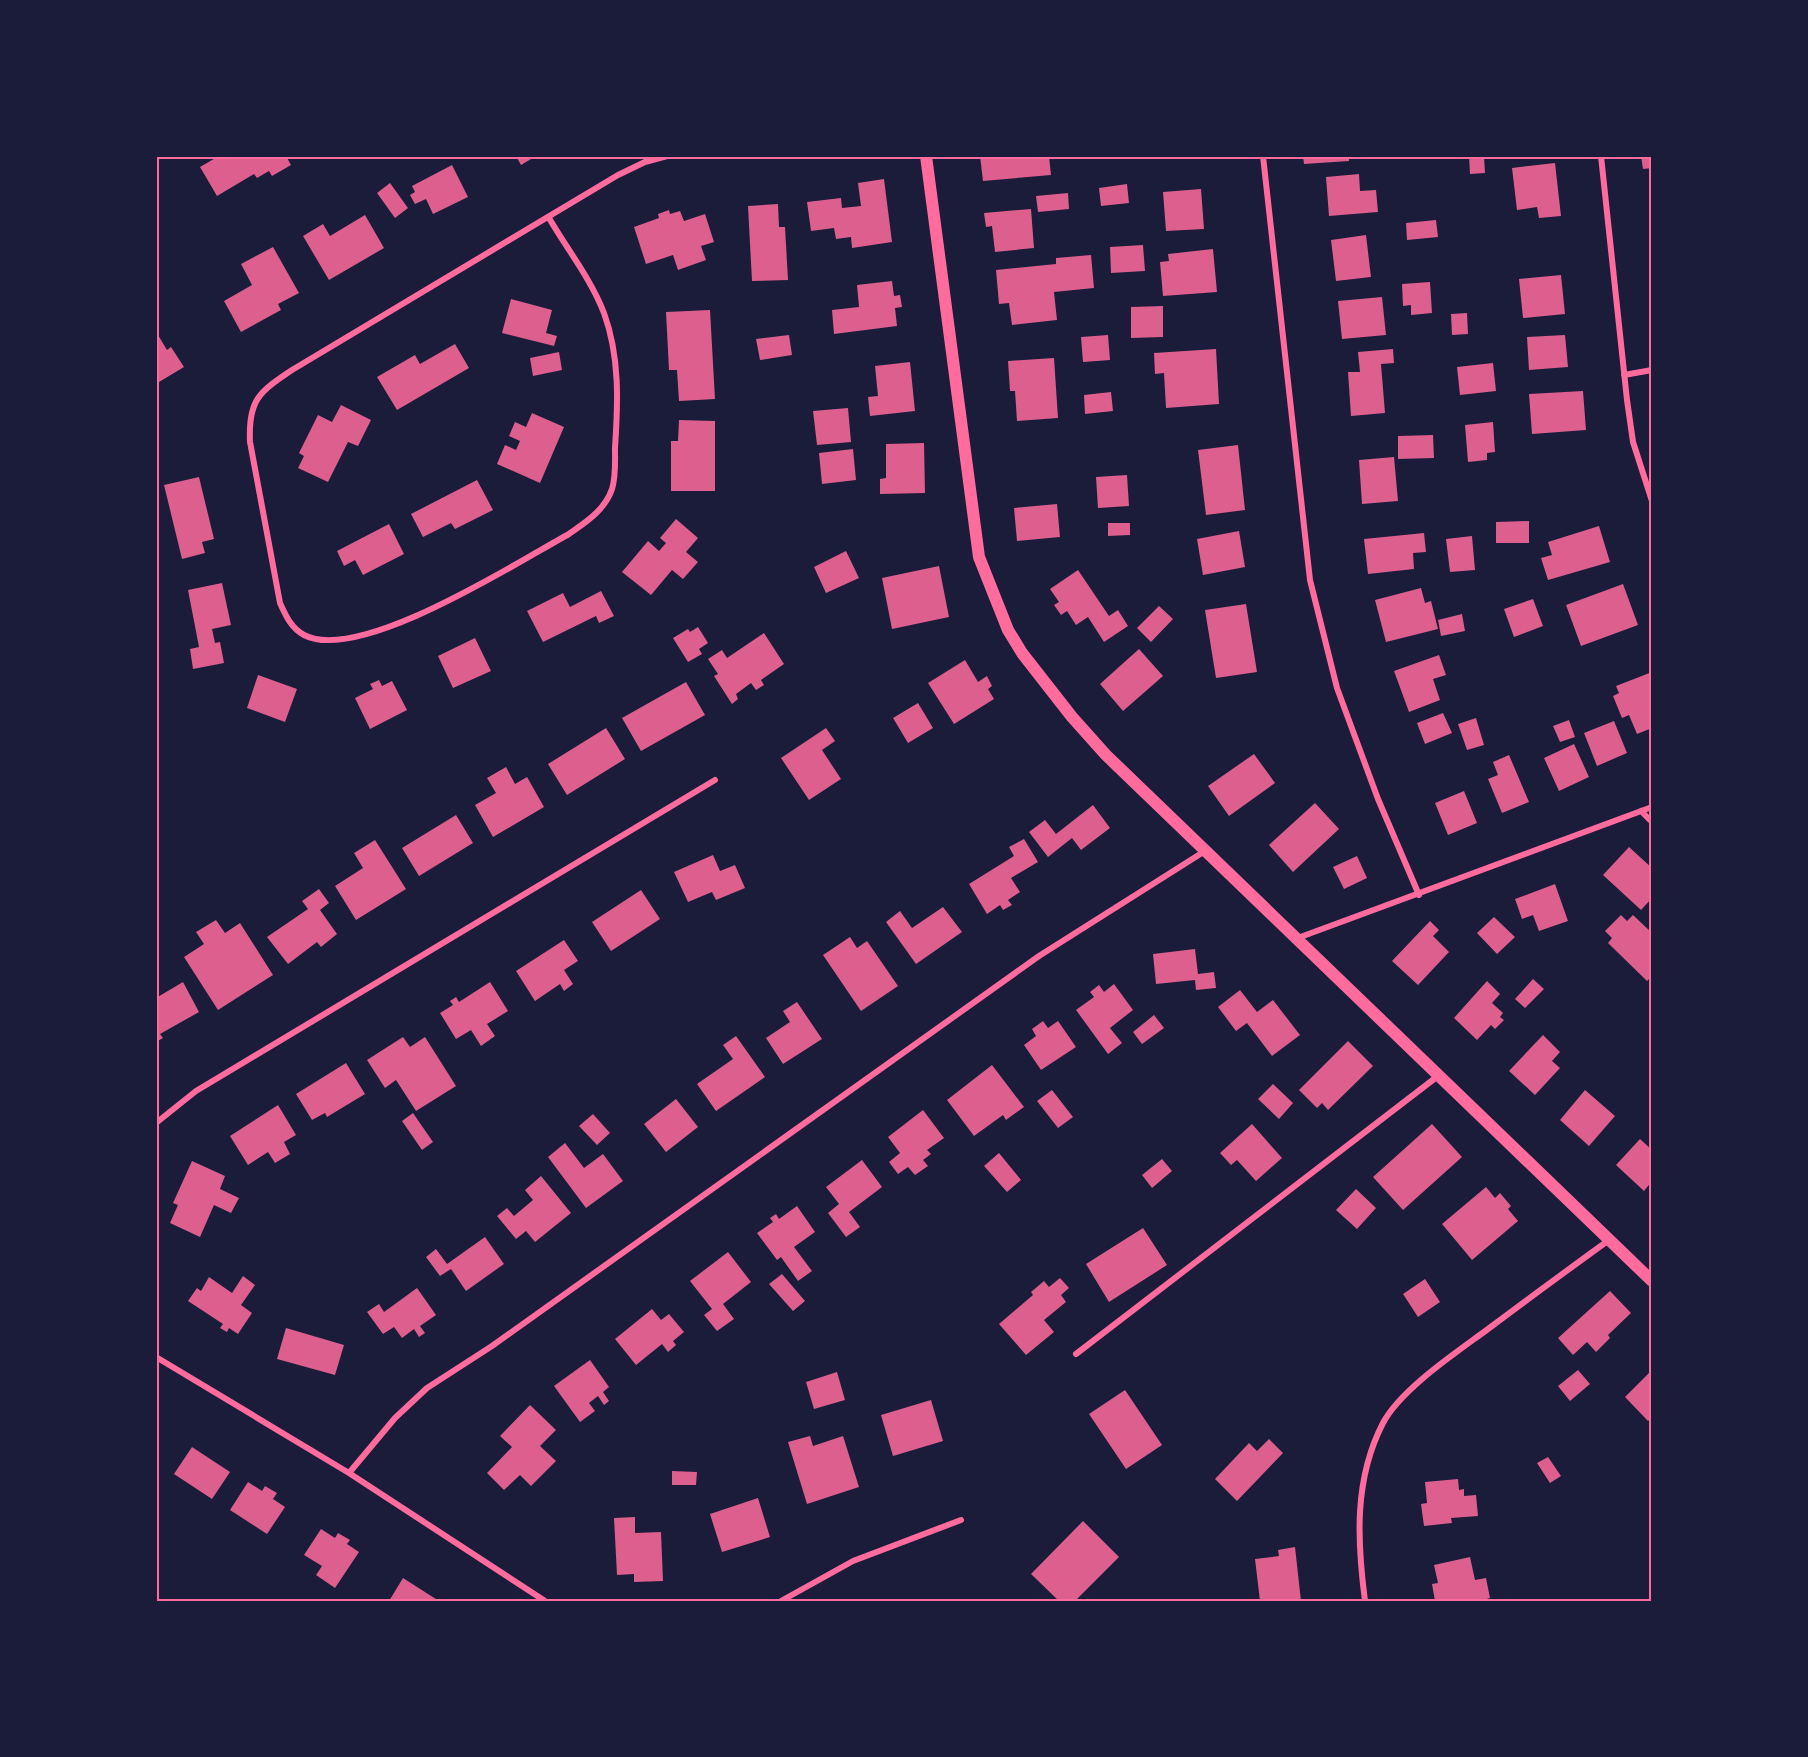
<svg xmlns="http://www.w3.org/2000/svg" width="1808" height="1757" font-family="Literata,serif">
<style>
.building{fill:#dd5f8e}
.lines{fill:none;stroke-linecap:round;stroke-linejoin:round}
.minor{stroke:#ff6b9d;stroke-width:6}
.secondary{stroke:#ff6b9d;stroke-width:12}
.neatline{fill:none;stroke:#ff6b9d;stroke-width:2}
</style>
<rect width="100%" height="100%" fill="#1b1b3a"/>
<path class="building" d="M219,156H244L246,159L251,156H286L291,165L272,176L269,171L257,178L254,174L217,196L200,167Z
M516,156H536L521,165Z
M980,156H1049L1051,175L983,181Z
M1164,156H1188V158L1164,159Z
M1303,156H1349V161L1304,164Z
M1469,156H1484L1485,173L1470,174Z
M1641,156H1652V168L1643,169Z
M1555,163L1561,216L1539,218L1537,207L1517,210L1512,168Z
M452,165L468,197L433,214L426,199L415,204L410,195L415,192L412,186Z
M1359,174L1360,191L1376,190L1378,212L1329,216L1326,177Z
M884,179L892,242L852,248L851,237L836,239L834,228L811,231L807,202L841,198L842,208L861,206L858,183Z
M390,183L408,208L395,218L377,193Z
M1127,184L1129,203L1101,206L1099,188Z
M1201,189L1204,229L1166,231L1163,192Z
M1068,193L1069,209L1038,212L1036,196Z
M778,204L779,227H785L788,280L752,281L748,206Z
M1031,209L1034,248L995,252L992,226L986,227L984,213Z
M669,210L670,214L680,211L684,221L705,214L714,242L701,246L706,260L678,270L673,255L646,264L634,227L659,218L658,214Z
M365,215L384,248L329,280L303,236L323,224L330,236Z
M1436,220L1438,237L1407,240L1406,223Z
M1366,235L1371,277L1336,281L1331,240Z
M1143,245L1145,271L1111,273L1110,247Z
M273,247L299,293L278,304L281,310L241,332L224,301L252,285L241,264Z
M1213,249L1217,292L1163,296L1160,262L1169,261L1168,254Z
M1091,255L1094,288L1054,292L1057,320L1012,325L1009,303L999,304L996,270L1056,264V258Z
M1561,275L1565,314L1523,318L1519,279Z
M892,281L894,296L900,295L902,307L895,308L897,326L834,334L832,310L859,307L857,285Z
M1430,282L1432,313L1411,315V305L1403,306L1402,284Z
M1382,297L1386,335L1342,339L1338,301Z
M511,299L552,310L546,333L557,336L554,346L502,333Z
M1163,306V337L1131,338V307Z
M710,310L715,399L679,401L677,370H669L666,312Z
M1467,313L1468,334L1452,335L1451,314Z
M158,335L167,350L171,347L184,367L159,382L156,377Z
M789,335L792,355L760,360L756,339Z
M1108,335L1110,360L1083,362L1081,337Z
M1565,335L1568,367L1529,370L1527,337Z
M455,344L469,368L397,410L377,377L415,355L420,364Z
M1216,349L1219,404L1166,408L1164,373L1155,374L1154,353Z
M1393,349L1394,363L1381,364L1385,413L1351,416L1348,372H1360L1358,352Z
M559,352L562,370L533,376L530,358Z
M1054,358L1058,418L1017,421L1015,391H1010L1008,361Z
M910,362L915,411L870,416L868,397L878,396L875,366Z
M1493,363L1496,391L1460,395L1457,367Z
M1583,391L1586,430L1532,434L1529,394Z
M1111,392L1113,411L1085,414L1084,395Z
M341,405L371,420L358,446L348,442L328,482L298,468L304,456L299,453L318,415L332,422Z
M848,408L851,442L817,445L813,411Z
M532,413L564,427L540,483L497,464L505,445L516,450L520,441L509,436L515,422L526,427Z
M679,420L715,421V491H671V441H678Z
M1493,422L1495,452L1487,453V460L1468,462L1465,425Z
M1433,435L1434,458L1398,459V436Z
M924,443L925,493L880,494V479L886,478V444Z
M1238,445L1245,510L1206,515L1198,450Z
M853,449L856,480L822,484L819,453Z
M1394,457L1398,501L1362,504L1359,460Z
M1127,475L1129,506L1098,508L1096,477Z
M199,477L214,539L202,542L205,553L182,559L164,485Z
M477,480L493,510L455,529L451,523L423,537L411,514Z
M1057,504L1060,537L1017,541L1014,508Z
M676,519L698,538L686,552L698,562L683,579L672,570L651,595L622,572L648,541L659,551L666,543L660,538Z
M1529,521V543H1496V522Z
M1108,523H1130V535L1108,536Z
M389,524L404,554L363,575L355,560L344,566L337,551Z
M1599,526L1610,562L1548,580L1541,558L1552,555L1548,542Z
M1239,531L1245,567L1203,575L1197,539Z
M1424,533L1426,552L1413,553L1414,569L1368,574L1364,539Z
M1472,536L1475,570L1450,572L1446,539Z
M846,551L859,578L826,593L814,567Z
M939,566L949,617L892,629L882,578Z
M1078,570L1109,616L1118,610L1128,626L1104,642L1088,617L1076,625L1067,611L1061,615L1054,605L1059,602L1050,589Z
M222,583L231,625L212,629L215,643L220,642L224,663L193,669L190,649L199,647L188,590Z
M1623,584L1638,625L1581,646L1566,605Z
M1421,588L1425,603L1431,601L1438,629L1386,642L1375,600Z
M601,591L614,616L599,623L596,616L543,642L527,611L563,593L570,607Z
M1533,599L1543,626L1514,637L1504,609Z
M1246,604L1257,672L1216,678L1205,610Z
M1159,606L1173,619L1151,642L1137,628Z
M1462,614L1465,631L1441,636L1438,620Z
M698,627L708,643L699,649L702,654L688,662L673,638L688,629L690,632Z
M764,633L784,664L761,680L764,685L756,690L751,683L736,694L738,699L732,704L714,676L718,674L708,659L722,650L727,658Z
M475,638L491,671L453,688L438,656Z
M1139,649L1163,676L1123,711L1100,684Z
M1439,655L1446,675L1433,679L1440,700L1409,712L1394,671Z
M965,660L978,682L987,676L992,686L988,689L994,699L954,724L928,683Z
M1652,672V728L1637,734L1629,715L1622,718L1613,696L1619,693L1616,686Z
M258,675L297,689L285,722L247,708Z
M379,680L382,686L392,681L407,710L370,729L355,698L373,689L370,684Z
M686,682L705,715L641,751L622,718Z
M918,703L933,728L908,743L893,718Z
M1443,713L1452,733L1425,744L1417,723Z
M1476,718L1484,745L1467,750L1458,724Z
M1569,720L1575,737L1560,742L1553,726Z
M1614,721L1627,753L1597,766L1584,733Z
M606,728L625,759L567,795L548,764Z
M826,728L835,741L822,750L841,779L809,800L781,758Z
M1574,744L1589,777L1559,791L1544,758Z
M1254,754L1275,783L1229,816L1208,786Z
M1509,755L1529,802L1502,813L1488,779L1498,775L1493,762Z
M506,767L515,784L527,777L544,807L493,837L475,805L496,793L487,778Z
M1464,791L1477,823L1448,835L1435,803Z
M1315,803L1339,829L1293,872L1269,845Z
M1093,805L1110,828L1081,850L1072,838L1048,857L1029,832L1045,820L1056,834Z
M456,815L473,843L419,876L402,848Z
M1024,839L1038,862L1011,878L1020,892L1008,900L1012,905L1003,910L1000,905L987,914L969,884L1014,856L1009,847Z
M375,840L406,889L356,920L335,886L363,868L354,853Z
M1629,847L1652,868V898L1641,910L1603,875Z
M713,855L720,871L735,865L745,888L716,900L712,892L688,902L674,872Z
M1357,856L1367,878L1344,889L1333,867Z
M1555,884L1568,921L1539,931L1533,915L1522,919L1515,899Z
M319,889L329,903L320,910L337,934L321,947L317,942L288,964L267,937L308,909L302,901Z
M641,890L660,919L611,951L592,922Z
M943,907L962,932L916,964L886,922L900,911L912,928Z
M1621,915L1627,921L1633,915L1652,933V976L1647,981L1608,943L1612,938L1605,931Z
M1494,917L1515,937L1497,954L1477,933Z
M216,920L225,933L240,923L273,975L218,1010L184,957L204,944L196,932Z
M1430,921L1439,930L1433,936L1449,952L1418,985L1392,961Z
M850,937L857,948L867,941L898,986L861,1011L823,955Z
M564,940L578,961L564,970L573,984L564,991L560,984L535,1001L516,971Z
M1195,949L1198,974L1214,972L1216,988L1196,990L1195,980L1156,984L1153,954Z
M1533,979L1544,989L1525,1008L1515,999Z
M1487,981L1500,994L1492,1003L1503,1013L1500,1017L1504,1020L1495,1029L1491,1025L1477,1040L1454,1018Z
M183,982L199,1012L160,1034L163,1038L156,1042V998Z
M490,982L508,1011L487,1024L495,1036L481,1046L471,1030L456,1039L440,1013L453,1005L450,1001L456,997L459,1002Z
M1114,984L1133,1010L1110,1028L1122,1043L1108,1054L1076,1010L1094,997L1090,992L1099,985L1104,992Z
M1240,990L1257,1012L1273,1000L1300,1035L1272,1056L1247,1023L1236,1031L1218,1007Z
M797,1002L822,1039L783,1064L766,1038L790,1022L783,1011Z
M1154,1015L1164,1028L1142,1044L1133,1032Z
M1043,1021L1048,1028L1058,1021L1076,1047L1041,1070L1024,1045L1036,1036L1032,1029Z
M1543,1035L1560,1052L1552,1061L1560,1068L1535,1095L1509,1071Z
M736,1036L765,1077L716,1111L697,1084L733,1059L723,1045Z
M403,1037L410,1047L425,1037L456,1086L416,1111L396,1080L385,1088L367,1060Z
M1348,1041L1373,1066L1328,1110L1322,1103L1317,1108L1299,1090Z
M346,1063L365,1094L327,1117L325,1113L312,1120L296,1094Z
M992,1065L1024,1107L1006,1120L1003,1115L974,1136L947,1100Z
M1273,1084L1293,1103L1279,1119L1258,1099Z
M1052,1090L1073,1117L1058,1128L1037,1101Z
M1585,1090L1615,1116L1589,1146L1560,1120Z
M676,1099L698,1127L666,1152L644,1124Z
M278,1105L296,1135L284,1142L290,1154L275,1163L268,1152L248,1165L230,1136Z
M923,1110L944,1138L927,1150L931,1154L923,1160L928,1166L915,1175L908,1167L898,1174L889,1162L900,1153L888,1137Z
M413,1113L433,1142L422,1150L402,1121Z
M593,1114L610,1133L597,1145L579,1126Z
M1252,1124L1282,1158L1256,1181L1237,1160L1231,1165L1220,1153Z
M1432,1124L1462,1157L1403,1210L1373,1177Z
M1640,1139L1652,1150V1181L1644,1191L1616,1165Z
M565,1143L584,1168L603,1154L623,1181L586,1208L548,1157Z
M999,1153L1021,1180L1007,1192L984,1166Z
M1162,1159L1172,1171L1152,1188L1142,1175Z
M862,1160L882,1187L849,1212L860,1227L846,1237L828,1213L839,1204L826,1187Z
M192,1161L225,1176L220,1189L239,1198L231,1213L214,1205L200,1237L170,1223L178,1205L173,1203Z
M541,1176L571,1213L535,1242L526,1231L516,1239L497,1216L507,1208L514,1216L533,1200L525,1190Z
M1486,1187L1495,1198L1500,1193L1511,1206L1508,1209L1518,1221L1472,1260L1442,1224Z
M1356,1189L1376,1208L1357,1229L1336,1210Z
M797,1206L815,1232L794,1247L812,1271L798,1281L781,1257L777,1260L757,1233L773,1222L770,1218L776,1214L779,1219Z
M1143,1228L1167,1265L1109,1302L1086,1264Z
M485,1237L504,1264L466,1291L451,1269L440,1276L426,1257L436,1249L447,1264Z
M728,1252L751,1282L723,1304L734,1319L717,1331L704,1315L712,1309L690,1281Z
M782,1274L805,1301L793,1311L769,1284Z
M243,1276L255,1285L241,1305L252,1313L238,1334L229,1328L227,1332L220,1328L223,1324L188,1301L197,1288L201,1291L209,1277L232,1293Z
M1060,1278L1069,1288L1061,1295L1066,1302L1044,1320L1054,1332L1026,1355L999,1324L1033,1295L1031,1292L1044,1281L1049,1287Z
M1425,1279L1440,1302L1418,1317L1403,1294Z
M417,1288L436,1315L420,1326L425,1333L419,1337L414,1329L402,1338L394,1327L383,1334L367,1312L379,1304L384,1312Z
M1610,1291L1631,1313L1608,1335L1610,1338L1596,1352L1587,1342L1573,1355L1558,1338Z
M652,1309L661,1320L669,1314L684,1332L673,1341L676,1345L668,1352L662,1344L636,1365L615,1339Z
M286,1328L344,1345L335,1375L277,1359Z
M590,1360L609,1387L603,1392L609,1401L604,1405L598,1396L589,1403L595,1411L580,1422L554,1386Z
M1578,1370L1590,1384L1570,1401L1558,1386Z
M1652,1370V1417L1648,1421L1625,1397Z
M837,1372L845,1400L814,1409L806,1382Z
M1125,1390L1162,1445L1126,1469L1089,1414Z
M931,1400L943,1441L893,1456L881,1415Z
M530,1405L556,1430L540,1446L556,1461L531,1486L520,1475L504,1490L487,1473L512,1447L500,1436Z
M810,1436L813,1446L843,1436L859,1487L807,1504L788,1442Z
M1269,1439L1283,1453L1237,1501L1215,1479L1249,1443L1257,1451Z
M192,1447L230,1472L212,1499L174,1474Z
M1548,1457L1561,1476L1550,1483L1537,1463Z
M672,1471L697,1472L696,1485H672Z
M1458,1479L1459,1490L1464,1489V1496L1476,1495L1478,1516L1451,1518L1452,1523L1424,1526L1421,1504L1427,1503L1425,1482Z
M248,1482L262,1491L265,1486L277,1493L273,1499L285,1507L267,1534L230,1510Z
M758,1498L770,1537L722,1552L710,1514Z
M635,1517V1533L661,1532L663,1581L634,1582V1574L617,1575L614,1518Z
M1083,1521L1119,1557L1075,1601H1059L1031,1574Z
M321,1529L335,1538L338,1533L350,1540L347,1544L359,1552L335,1588L316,1575L322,1566L304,1555Z
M1295,1547L1301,1601H1260L1255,1559L1279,1556L1278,1550Z
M1470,1557L1475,1580L1486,1578L1490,1598L1480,1601H1435L1432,1584L1438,1583L1434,1565Z
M403,1578L439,1601H389Z"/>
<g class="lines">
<path class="minor" d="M1263,156L1310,580L1337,688L1378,799L1419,895
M1601,156L1627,400L1633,442L1652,501
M549,218C567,249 591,279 604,313C620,357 618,403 615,448C615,461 616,477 612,489C605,510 586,522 569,534C516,563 359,664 304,635C291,628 286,616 280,603L250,442C248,400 259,392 292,370L618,175L645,162L667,156
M1624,375L1652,370
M1641,811L1652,822
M1295,939L1652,807
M156,1123L196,1091L715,780
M1076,1354L1438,1076
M156,1357L349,1473L545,1601
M349,1473L395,1418L427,1388L492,1346L1039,956L1205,851
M781,1601L853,1561L961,1520
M1365,1601C1357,1540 1354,1479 1383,1423C1401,1389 1457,1352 1488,1329C1528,1299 1569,1269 1609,1240"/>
<path class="secondary" d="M926,156L979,557L1008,630L1022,653L1072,717L1106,755L1652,1281"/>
</g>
<rect width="1808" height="1757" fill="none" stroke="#1b1b3a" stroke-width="315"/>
<rect x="158" y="158" width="1492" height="1442" class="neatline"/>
</svg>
